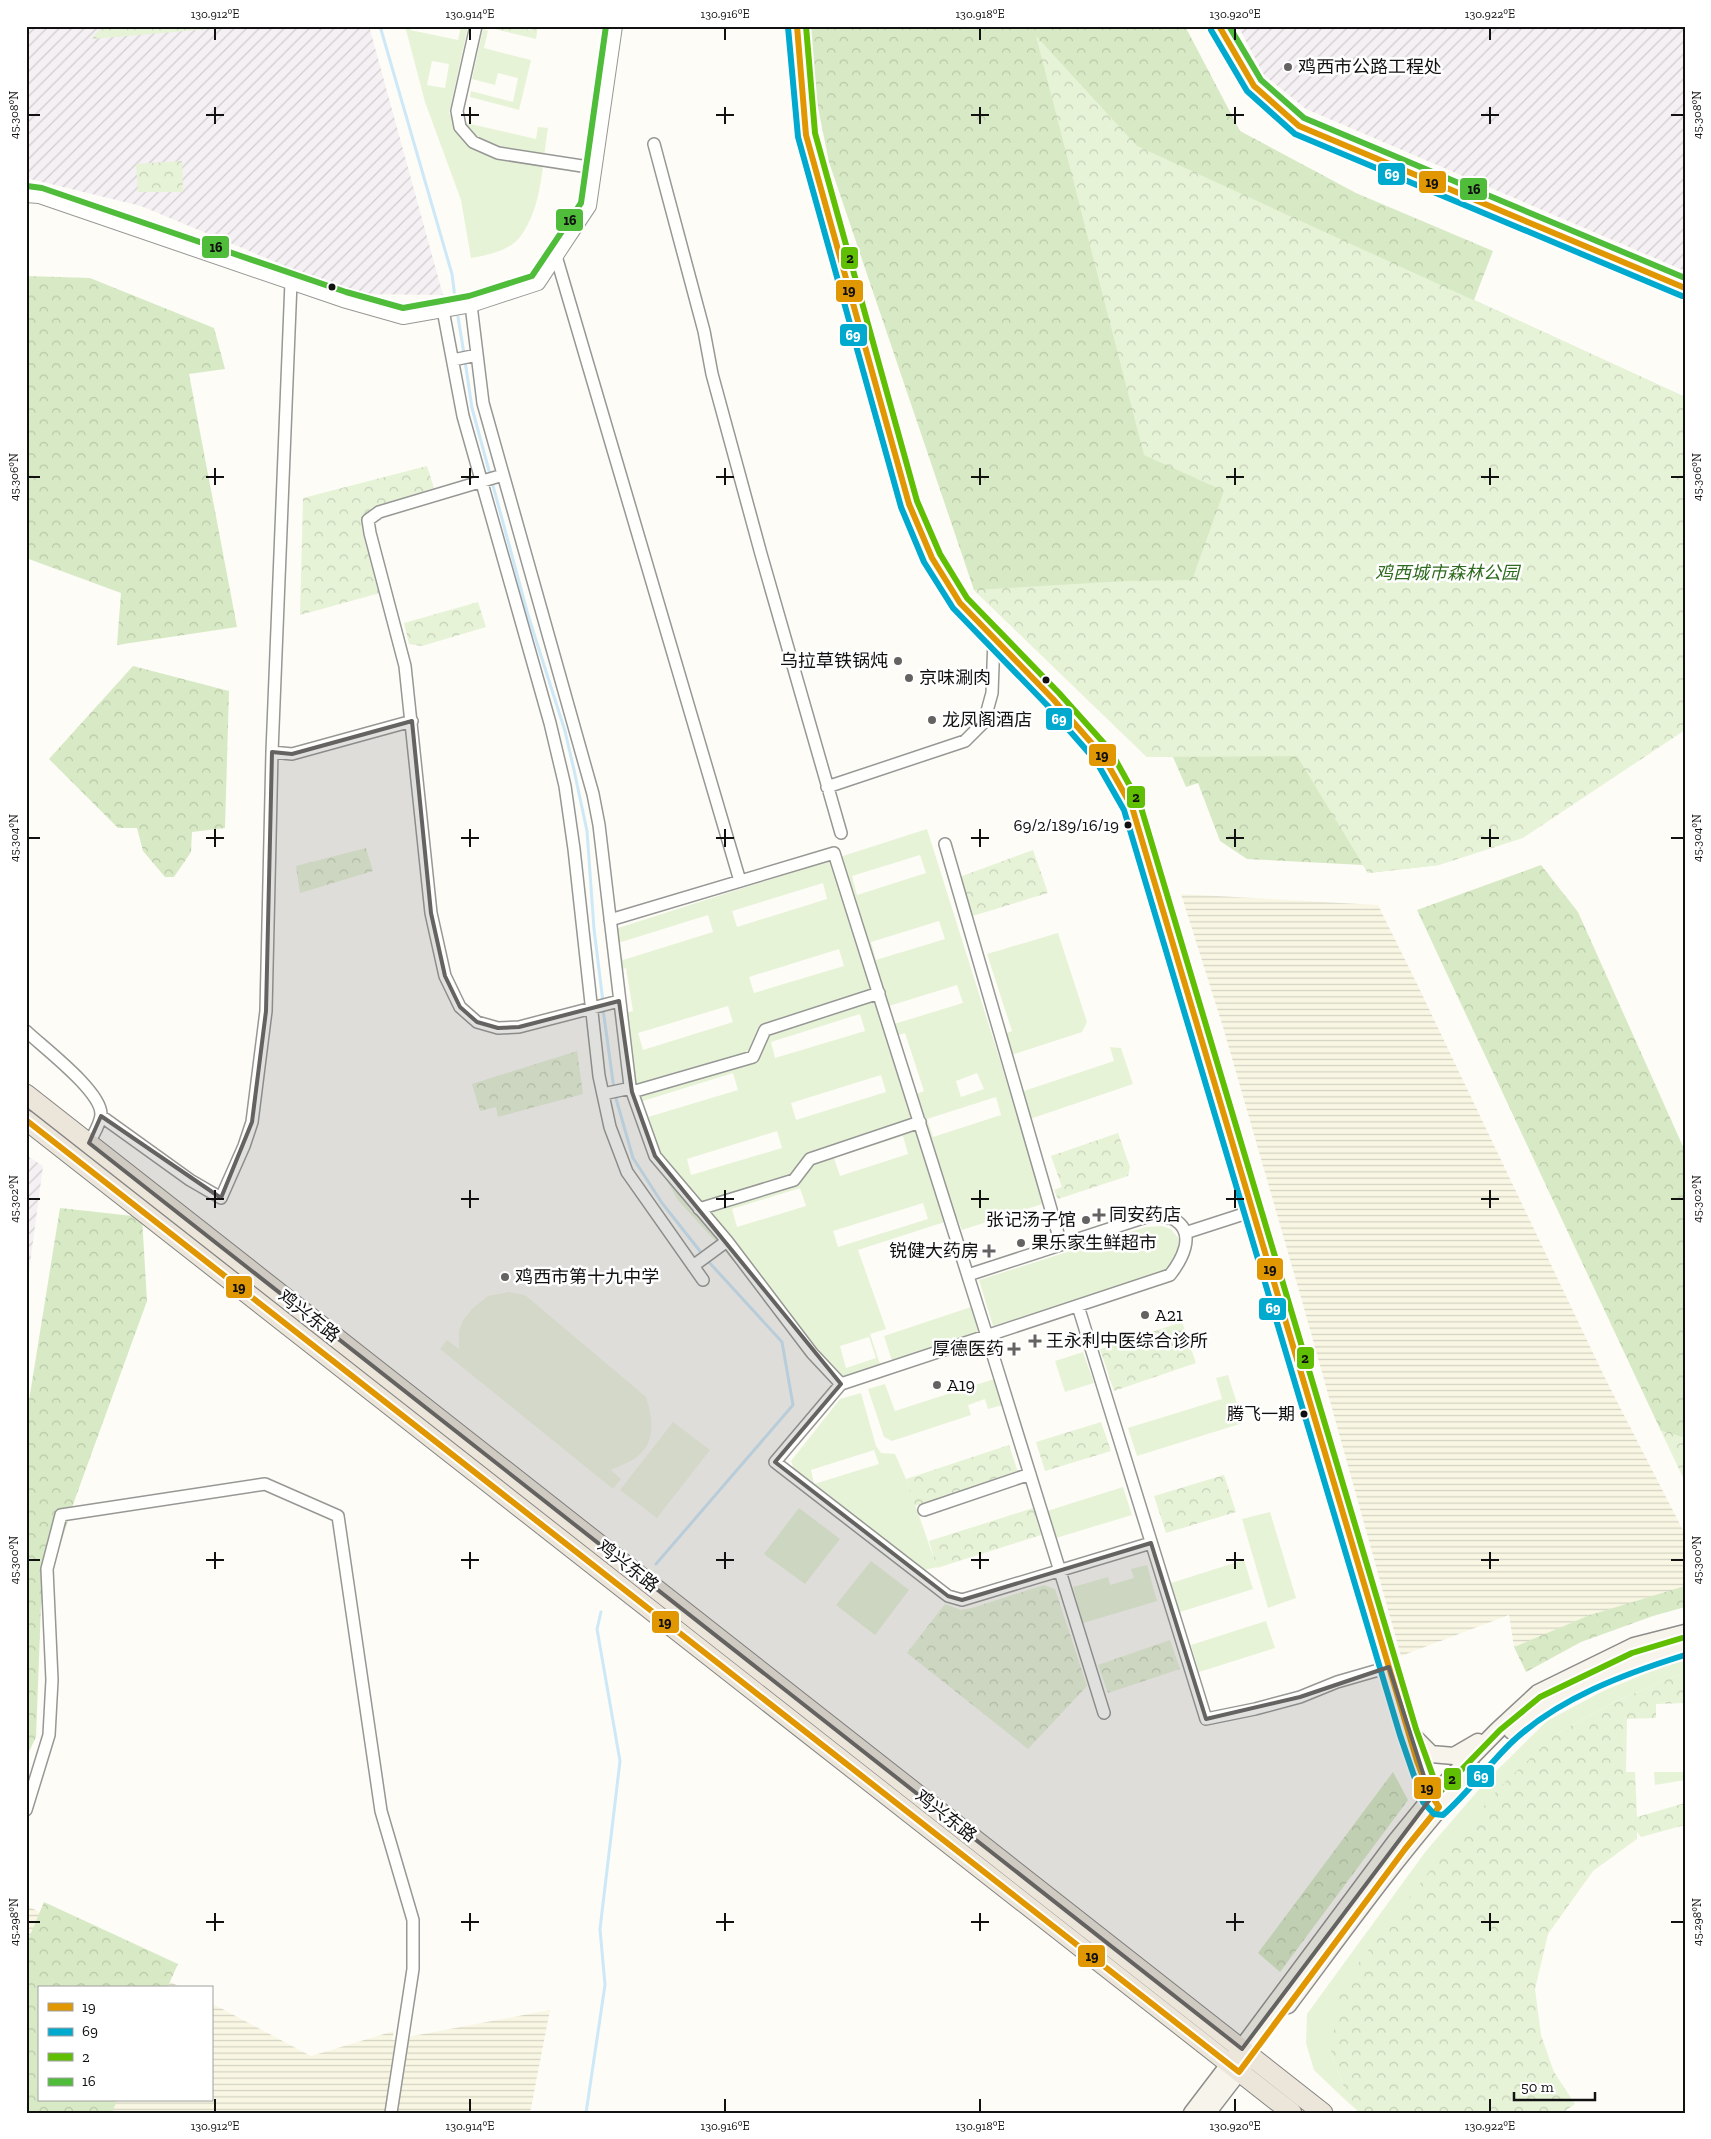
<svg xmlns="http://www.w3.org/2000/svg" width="1711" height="2139" font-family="'Zilla Slab','Noto Sans SC',serif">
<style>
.industrial{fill:url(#industrial-furrows)}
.farmland{fill:url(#farmland-rules)}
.grass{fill:#e7f3d7;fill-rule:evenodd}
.forest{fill:url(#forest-crowns)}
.park{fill:url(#park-crowns)}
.pitch{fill:#f0f6e1}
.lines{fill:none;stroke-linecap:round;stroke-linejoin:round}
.stream{stroke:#cde8f7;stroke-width:3}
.minor-casing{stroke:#979795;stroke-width:14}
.tertiary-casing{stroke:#979795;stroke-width:16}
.secondary-casing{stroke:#8e8d8b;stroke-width:19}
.trunk-casing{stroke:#858482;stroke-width:21}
.minor{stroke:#fffffe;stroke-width:11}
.tertiary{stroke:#fffffe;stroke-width:14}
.secondary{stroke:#f6f4eb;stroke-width:16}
.trunk{stroke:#ece5da;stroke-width:19}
.bus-1-casing{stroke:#fff;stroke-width:10}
.bus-2-casing{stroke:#fff;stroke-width:10}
.bus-3-casing{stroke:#fff;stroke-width:10}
.bus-4-casing{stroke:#fff;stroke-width:10}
.bus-1{stroke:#e09702;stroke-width:6}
.bus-2{stroke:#00a9ce;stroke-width:6}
.bus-3{stroke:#61bf03;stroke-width:6}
.bus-4{stroke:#4fbc3a;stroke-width:6}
.marked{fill:#646362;fill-opacity:0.2;stroke:#646362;stroke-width:4;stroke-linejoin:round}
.ticks{fill:none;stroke:#111;stroke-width:2}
.poi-dot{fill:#646362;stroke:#fff;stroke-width:2}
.bus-dot{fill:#111;stroke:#fff;stroke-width:2}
.labels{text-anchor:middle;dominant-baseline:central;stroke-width:5;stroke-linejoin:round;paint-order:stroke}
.bus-label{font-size:17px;fill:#111;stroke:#fff;text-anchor:end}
.poi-label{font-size:18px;fill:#111;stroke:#fff;text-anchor:start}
.park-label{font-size:18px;font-style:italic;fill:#2f6b1f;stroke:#fff}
.street-label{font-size:18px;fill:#111;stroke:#fff}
.line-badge{stroke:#fff;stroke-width:2}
.badge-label{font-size:14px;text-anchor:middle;font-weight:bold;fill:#fff}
.pale-badge-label{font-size:14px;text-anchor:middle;font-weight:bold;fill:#111}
.neatline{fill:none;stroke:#111;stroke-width:2}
.ticks-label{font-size:12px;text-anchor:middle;fill:#111}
</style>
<defs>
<pattern id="industrial-furrows" width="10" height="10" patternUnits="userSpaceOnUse" patternTransform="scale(1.25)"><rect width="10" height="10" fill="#f5f0f3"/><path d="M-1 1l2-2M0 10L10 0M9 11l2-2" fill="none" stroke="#d1cdcf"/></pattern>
<pattern id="farmland-rules" width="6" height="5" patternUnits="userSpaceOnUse" patternTransform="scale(1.25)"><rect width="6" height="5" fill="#f9f7e4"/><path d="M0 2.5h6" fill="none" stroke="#d4d3c3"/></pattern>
<pattern id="forest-crowns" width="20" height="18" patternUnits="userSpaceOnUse" patternTransform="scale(1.25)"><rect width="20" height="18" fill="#d8eac5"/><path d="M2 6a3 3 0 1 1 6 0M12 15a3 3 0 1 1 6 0" fill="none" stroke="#b8c8a8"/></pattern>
<pattern id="park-crowns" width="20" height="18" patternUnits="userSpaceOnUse" patternTransform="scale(1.25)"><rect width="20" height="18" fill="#e7f3d7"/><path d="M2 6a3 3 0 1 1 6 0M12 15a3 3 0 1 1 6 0" fill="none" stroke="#c5cfb8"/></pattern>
</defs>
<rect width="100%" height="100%" fill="#fdfcf7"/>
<path class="industrial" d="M26,26H369L443,295L353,294L141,206L26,178Z
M1238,26H1685V271L1306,109L1264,75Z
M26,1155L43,1166L26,1294Z"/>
<path class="farmland" d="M1181,894L1378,905L1419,988L1606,1380L1685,1534V1587L1594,1614L1514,1647L1509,1615L1401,1656L1306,1315L1223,1027Z
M26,1905L182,1988H39V2100H211V2003L311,2056L394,2031L392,2040L550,2010L530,2113H26Z"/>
<path class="grass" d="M405,26H411L410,30L458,40L461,26H468L449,114L466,123L536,139L538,127L548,128C542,163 543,207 520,237C509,251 488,255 471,258L461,200L425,102ZM432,61L449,64L445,88L427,85Z
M483,29L488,31L484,48L531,60L519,110L470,97L471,91L513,102L518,78L498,73L495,85L472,79Z
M927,829L1045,1203L962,1230L957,1218L858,1250L886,1329L870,1334L881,1367L842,1381L678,1200L664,1176L634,1085L625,1013L633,1011L626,968L619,970L615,929ZM920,855L926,873L857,895L852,876ZM823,883L827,899L737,927L732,911ZM708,915L713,932L623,960L618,943ZM939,921L945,939L876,960L871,942ZM839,949L844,966L754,993L749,977ZM957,985L963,1003L894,1024L889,1006ZM728,1006L733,1022L643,1050L638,1033ZM860,1014L865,1031L775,1058L771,1042ZM905,1033L924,1091L912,1096L893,1037ZM733,1073L738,1090L648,1117L643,1101ZM977,1073L984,1089L961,1097L956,1081ZM881,1075L886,1092L796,1120L791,1103ZM996,1097L1001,1115L933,1137L927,1119ZM777,1131L782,1148L691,1175L687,1159ZM903,1136L908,1154L840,1176L834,1158ZM800,1188L806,1206L737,1227L732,1209ZM923,1203L928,1219L838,1247L833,1231ZM869,1337L876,1358L846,1368L840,1346Z
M1058,933L1087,1022L1082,1032L1011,1055L1004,1034L1012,1031L987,954Z
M1110,1047L1121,1048L1133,1084L1030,1119L1021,1092L1114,1061Z
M1161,1226L1171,1229L1179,1239L1178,1254L1165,1271L993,1326L979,1280L1146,1227Z
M971,1307L980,1332L892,1361L884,1336Z
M1083,1352L1094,1383L1065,1392L1055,1361Z
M1228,1375L1243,1423L1137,1456L1128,1428L1222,1399L1216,1378Z
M994,1379L1003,1405L988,1409L985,1399L968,1405L971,1415L892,1441L884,1437L868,1389L885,1384L895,1411Z
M861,1393L876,1446L881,1453L895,1454L906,1479L937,1567L921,1571L895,1552L897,1548L796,1475L791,1461L840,1399ZM874,1450L879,1464L814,1484L811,1470Z
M1123,1487L1132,1515L1056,1538L1047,1511Z
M799,1508L840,1539L805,1584L764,1554Z
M1270,1512L1296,1598L1268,1608L1242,1519Z
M1244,1560L1253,1589L1180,1612L1171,1583Z
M871,1561L909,1590L875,1635L836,1605Z
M1147,1565L1157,1601L1083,1623L1073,1587L1108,1577L1110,1585L1134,1578L1131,1569Z
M1266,1621L1275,1648L1199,1672L1191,1645Z
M1685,1661V1674L1675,1676L1614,1702L1556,1734L1331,2054L1344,2087L1339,2094L1314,2070L1306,2043L1307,2014L1426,1851L1487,1780L1547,1721L1603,1691L1669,1664Z
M1654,1772H1685V1780L1655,1785Z"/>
<path class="forest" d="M805,26H1185L1240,131L1356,193L1493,251L1474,300L1685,397L1439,865L1368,873L1363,865L1247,859L1220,841L1198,783L1186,787L1173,757H1147L974,590L829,162L804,38Z
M26,276L90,278L214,328L225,369L189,374L237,627L117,645L121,593L26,558Z
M133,666L229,691L225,828L192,832L191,852L174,877H165L143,851L137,828H118L49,759Z
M1541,865L1578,912L1685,1151V1438L1661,1431L1417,910Z
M60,1208L142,1217L147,1301L75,1499L41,1605L36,1737L26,1758V1419Z
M1685,1586V1607L1653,1616L1581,1642L1526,1672L1514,1647L1590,1615Z
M1393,1772L1408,1800L1280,1972L1258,1953Z
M44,1902L178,1964L167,1988H39V2100H117L112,2113H26V1945Z"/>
<path class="park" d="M102,26H220V28L92,39Z
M513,26L530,30L531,26H538L536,39L487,27Z
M1036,36L1137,146L1685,397V730L1523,838L1439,865L1368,873L1297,756L1147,757L974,590L1126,581L1192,580L1224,491L1144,455Z
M182,161L183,192H138L136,164Z
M427,466L434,488L373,507L362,517V530L380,593L300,615L303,498Z
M478,602L486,627L422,646L409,644L404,623Z
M366,848L373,871L300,893L296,866Z
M1033,850L1048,893L966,918L954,879Z
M577,1051L583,1094L498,1117L496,1107L480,1111L472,1084Z
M1118,1133L1130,1167L1128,1176L1058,1199L1054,1190L1062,1187L1051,1156Z
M1182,1322L1196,1363L1114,1391L1100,1349Z
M1101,1422L1111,1451L1045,1471L1036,1442Z
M1661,1431L1685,1438V1482Z
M1009,1445L1018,1472L915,1506L906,1479Z
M1224,1475L1236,1512L1166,1533L1154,1496Z
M1033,1508L1041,1535L937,1568L929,1541Z
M1044,1585L1055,1589L1087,1686L1028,1749L907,1653L945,1604L961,1610L972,1608Z
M1170,1640L1180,1669L1108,1693L1098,1665Z
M1685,1674V1703L1656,1704V1718L1627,1719L1626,1772H1635L1637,1817L1685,1803V1825L1641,1837L1637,1832V1839L1593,1871L1548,1934L1535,1989L1541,2035L1554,2072L1575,2104L1562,2113H1360L1339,2094L1344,2087L1331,2054L1339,1988L1439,1859L1502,1785L1556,1734L1614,1702L1675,1676Z"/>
<path class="pitch" d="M509,1292L525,1295L646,1397C652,1416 657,1441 638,1456C631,1462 619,1466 611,1470L621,1479L613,1489L440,1349L447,1340L459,1349V1331L463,1320L473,1308L488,1296Z
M673,1422L710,1450L657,1518L620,1490Z"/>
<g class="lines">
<path class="stream" d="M380,26L452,274L455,298
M458,317L464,354
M465,361L472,408L528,615L565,731L574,770L587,831L594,929L603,1002
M603,1009L614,1089
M615,1095L633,1158L662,1203L707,1260L782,1342L793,1405L656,1564
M586,2113L605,1985L600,1929L620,1761L597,1629L601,1612"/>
<defs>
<path id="minor" d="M476,26L457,111L460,127L473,142L498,153L595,168
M654,144L704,331L712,374L761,554L841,833
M556,256L740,881
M471,305L483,403L593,794L599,825L630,1086L655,1156L727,1241L812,1353L841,1384L775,1462L948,1596L962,1600L1151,1543
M443,310L463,416L550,723L565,786L574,849L599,1076L610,1127L627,1172L703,1280
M453,360L477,355
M503,475L379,512L368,520L370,533L405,666L431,913L445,976L460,1007L477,1022L498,1028L519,1027L619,1001
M272,752L292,754L412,721
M827,787L965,741L984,722L992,693L994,638
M945,844L1061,1244
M610,920L834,853L987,1336L1104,1713
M26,1031C44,1048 101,1091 101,1114C101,1123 93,1135 89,1143
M632,1092L753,1057L765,1030L879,993
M603,1094L631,1088
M101,1116L190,1180L221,1198L244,1146L252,1122L266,1011L272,752L291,282
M699,1209L794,1180L810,1159L920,1122
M1185,1233L1253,1211
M693,1266L727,1241
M1078,1306L1206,1719L1255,1709L1300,1697L1337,1682L1389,1667
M841,1384L1170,1275C1181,1261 1197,1234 1175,1220C1169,1217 1158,1216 1152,1215L968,1275
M924,1510L1030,1474
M26,1810L49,1735L52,1680L47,1569L61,1515L265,1484L338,1516L381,1811L413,1920V1969L391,2113"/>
<path id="tertiary" d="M1219,26L1254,86L1299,126L1685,288
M26,195L39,196L343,300L403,317L471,305L538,283L589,206L615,26"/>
<path id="secondary" d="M797,26L806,135L909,504L932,558L960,603L1053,699L1103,756L1132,807L1408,1732L1431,1798
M1512,1731L1545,1704L1635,1661L1685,1646
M1410,1733L1431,1754L1454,1756L1478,1742
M1288,2005C1348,1925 1406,1843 1474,1770
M1192,2113L1250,2037L1396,1841L1431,1798L1498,1730L1538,1693L1634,1646L1685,1633
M1207,2113L1247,2061"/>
<path id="trunk" d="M26,1094L1323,2113
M26,1120L1292,2113"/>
</defs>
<use href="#minor" class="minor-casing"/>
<use href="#tertiary" class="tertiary-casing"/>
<use href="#secondary" class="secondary-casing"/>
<use href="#trunk" class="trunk-casing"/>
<use href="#minor" class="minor"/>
<use href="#tertiary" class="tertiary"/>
<use href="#secondary" class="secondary"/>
<use href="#trunk" class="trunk"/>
<defs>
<path id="bus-1" d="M1219,26L1254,86L1299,126L1685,288
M26,1120L1239,2072L1405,1849L1439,1807L1428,1790L1417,1761L1132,807L1103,756L1053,699L960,603L932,558L909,504L806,135L797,26"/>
<path id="bus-2" d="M788,27L798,137L901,507L924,562L953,608L1047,705L1096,761L1124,810L1400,1735L1423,1802L1434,1814L1443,1815C1468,1793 1488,1765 1512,1742C1559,1698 1624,1674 1685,1655
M1211,30L1247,91L1295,134L1682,296"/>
<path id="bus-3" d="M806,26L815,133L917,501L940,554L967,598L1059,693L1110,750L1140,804L1416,1729L1439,1793L1500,1730L1540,1697L1632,1653L1682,1638"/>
<path id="bus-4" d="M1229,26L1261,80L1304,118L1685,278
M27,186L42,188L346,292L403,308L469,296L532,276L581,203L606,26"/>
</defs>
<use href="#bus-1" class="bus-1-casing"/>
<use href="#bus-2" class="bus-2-casing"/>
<use href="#bus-3" class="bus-3-casing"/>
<use href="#bus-4" class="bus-4-casing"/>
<use href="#bus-1" class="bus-1"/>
<use href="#bus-2" class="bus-2"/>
<use href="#bus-3" class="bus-3"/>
<use href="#bus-4" class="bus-4"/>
</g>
<path class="marked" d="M412,721L431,913L445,976L460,1007L477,1022L498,1028L519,1027L619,1001L632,1092L655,1156L841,1384L775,1462L948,1596L962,1600L1151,1543L1206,1719L1300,1697L1389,1667L1431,1798L1242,2049L89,1143L101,1116L221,1198L252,1122L266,1011L272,752L292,754Z"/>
<path class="ticks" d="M215,28V40M470,28V40M725,28V40M980,28V40M1235,28V40M1490,28V40M215,107V124M470,107V124M725,107V124M980,107V124M1235,107V124M1490,107V124M28,115H40M206,115H224M461,115H479M716,115H734M971,115H989M1226,115H1244M1481,115H1499M1671,115H1684M215,468V485M470,468V485M725,468V485M980,468V485M1235,468V485M1490,468V485M28,477H40M206,477H224M461,477H479M716,477H734M971,477H989M1226,477H1244M1481,477H1499M1671,477H1684M215,829V847M470,829V847M725,829V847M980,829V847M1235,829V847M1490,829V847M28,838H40M206,838H224M461,838H479M716,838H734M971,838H989M1226,838H1244M1481,838H1499M1671,838H1684M215,1190V1208M470,1190V1208M725,1190V1208M980,1190V1208M1235,1190V1208M1490,1190V1208M28,1199H40M206,1199H224M461,1199H479M716,1199H734M971,1199H989M1226,1199H1244M1481,1199H1499M1671,1199H1684M215,1552V1569M470,1552V1569M725,1552V1569M980,1552V1569M1235,1552V1569M1490,1552V1569M28,1560H40M206,1560H224M461,1560H479M716,1560H734M971,1560H989M1226,1560H1244M1481,1560H1499M1671,1560H1684M215,1913V1931M470,1913V1931M725,1913V1931M980,1913V1931M1235,1913V1931M1490,1913V1931M28,1922H40M206,1922H224M461,1922H479M716,1922H734M971,1922H989M1226,1922H1244M1481,1922H1499M1671,1922H1684M215,2099V2112M470,2099V2112M725,2099V2112M980,2099V2112M1235,2099V2112M1490,2099V2112"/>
<g class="poi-dot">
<circle cx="1288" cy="67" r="5"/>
<circle cx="898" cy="661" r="5"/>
<circle cx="909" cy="678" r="5"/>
<circle cx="932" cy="720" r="5"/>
<path d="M1096.5 1207.5h5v5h5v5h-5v5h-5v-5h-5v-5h5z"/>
<circle cx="1086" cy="1220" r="5"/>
<circle cx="1021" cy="1243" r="5"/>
<path d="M986.5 1243.5h5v5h5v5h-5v5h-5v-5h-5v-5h5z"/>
<circle cx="505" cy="1277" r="5"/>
<circle cx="1145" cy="1315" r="5"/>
<path d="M1032.5 1333.5h5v5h5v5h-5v5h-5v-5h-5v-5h5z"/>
<path d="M1011.5 1341.5h5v5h5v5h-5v5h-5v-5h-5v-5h5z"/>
<circle cx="937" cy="1385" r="5"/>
</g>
<g class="bus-dot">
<circle cx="332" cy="287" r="4.5"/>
<circle cx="1046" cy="680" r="4.5"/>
<circle cx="1128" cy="825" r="4.5"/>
<circle cx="1304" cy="1414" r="4.5"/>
</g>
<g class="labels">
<g class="bus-label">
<text x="1119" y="825">69/2/189/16/19</text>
<text x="1295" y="1414">腾飞一期</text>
</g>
<g class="poi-label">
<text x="1298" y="67">鸡西市公路工程处</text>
<text x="888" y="661" text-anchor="end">乌拉草铁锅炖</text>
<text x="919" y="678">京味涮肉</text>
<text x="942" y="720">龙凤阁酒店</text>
<text x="1109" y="1215">同安药店</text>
<text x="1076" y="1220" text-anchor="end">张记汤子馆</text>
<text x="1031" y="1243">果乐家生鲜超市</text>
<text x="979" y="1251" text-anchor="end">锐健大药房</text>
<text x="515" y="1277">鸡西市第十九中学</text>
<text x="1155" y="1315">A21</text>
<text x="1046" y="1341">王永利中医综合诊所</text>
<text x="1004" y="1349" text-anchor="end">厚德医药</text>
<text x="947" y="1385">A19</text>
</g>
<g class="park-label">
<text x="1447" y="573">鸡西城市森林公园</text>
</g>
<g class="street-label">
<text transform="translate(309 1316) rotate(38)">鸡兴东路</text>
<text transform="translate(628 1566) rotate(38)">鸡兴东路</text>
<text transform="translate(946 1816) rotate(38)">鸡兴东路</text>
</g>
</g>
<g class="line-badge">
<rect x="1377" y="162" width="29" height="24" rx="5" fill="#00a9ce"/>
<rect x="1418" y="170" width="29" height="24" rx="5" fill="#e09702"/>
<rect x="1459" y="177" width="29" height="24" rx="5" fill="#4fbc3a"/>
<rect x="555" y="208" width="29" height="24" rx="5" fill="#4fbc3a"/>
<rect x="201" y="235" width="29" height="24" rx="5" fill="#4fbc3a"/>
<rect x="840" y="246" width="19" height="24" rx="5" fill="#61bf03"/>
<rect x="835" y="279" width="29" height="24" rx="5" fill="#e09702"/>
<rect x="839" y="323" width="29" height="24" rx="5" fill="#00a9ce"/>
<rect x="1045" y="707" width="28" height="24" rx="5" fill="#00a9ce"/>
<rect x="1088" y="743" width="29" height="24" rx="5" fill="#e09702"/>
<rect x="1126" y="785" width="20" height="24" rx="5" fill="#61bf03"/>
<rect x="1256" y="1257" width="28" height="24" rx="5" fill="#e09702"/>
<rect x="225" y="1275" width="28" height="24" rx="5" fill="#e09702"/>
<rect x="1258" y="1297" width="29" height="24" rx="5" fill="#00a9ce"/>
<rect x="1296" y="1346" width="19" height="24" rx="5" fill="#61bf03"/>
<rect x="651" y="1610" width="29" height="24" rx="5" fill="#e09702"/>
<rect x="1466" y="1764" width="29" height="24" rx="5" fill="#00a9ce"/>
<rect x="1443" y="1767" width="19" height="24" rx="5" fill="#61bf03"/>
<rect x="1413" y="1776" width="29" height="24" rx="5" fill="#e09702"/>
<rect x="1077" y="1944" width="29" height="24" rx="5" fill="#e09702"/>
</g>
<g class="badge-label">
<text x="1392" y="179">69</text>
<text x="853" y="340">69</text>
<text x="1059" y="724">69</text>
<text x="1273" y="1313">69</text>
<text x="1481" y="1781">69</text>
</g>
<g class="pale-badge-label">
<text x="1432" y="187">19</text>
<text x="1474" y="194">16</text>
<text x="570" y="225">16</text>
<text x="216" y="252">16</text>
<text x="850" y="263">2</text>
<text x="849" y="295">19</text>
<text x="1102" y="760">19</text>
<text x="1136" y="802">2</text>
<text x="1270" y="1274">19</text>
<text x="239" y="1292">19</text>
<text x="1305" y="1363">2</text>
<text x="665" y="1627">19</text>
<text x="1452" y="1784">2</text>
<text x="1427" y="1793">19</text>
<text x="1092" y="1961">19</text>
</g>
<rect width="1711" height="2139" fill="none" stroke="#ffffff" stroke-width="55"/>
<rect x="38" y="1986" width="175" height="115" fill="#ffffff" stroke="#a0a0a0"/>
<rect x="48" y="2003" width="25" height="8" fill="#e09702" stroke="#a0a0a0"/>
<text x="82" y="2012" font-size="15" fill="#111111">19</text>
<rect x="48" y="2028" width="25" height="8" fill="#00a9ce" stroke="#a0a0a0"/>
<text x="82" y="2036" font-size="15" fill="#111111">69</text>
<rect x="48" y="2053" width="25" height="8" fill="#61bf03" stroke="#a0a0a0"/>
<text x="82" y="2062" font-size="15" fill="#111111">2</text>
<rect x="48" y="2078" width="25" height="8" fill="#4fbc3a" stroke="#a0a0a0"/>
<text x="82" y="2086" font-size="15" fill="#111111">16</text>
<path d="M1514 2092v8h81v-8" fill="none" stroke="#111111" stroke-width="2.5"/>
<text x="1521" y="2092" font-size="15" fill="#111111" stroke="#ffffff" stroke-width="4" paint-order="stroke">50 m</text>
<rect x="28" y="28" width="1656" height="2084" class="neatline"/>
<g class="ticks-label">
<text x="215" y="18">130.912°E</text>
<text x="470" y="18">130.914°E</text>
<text x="725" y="18">130.916°E</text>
<text x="980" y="18">130.918°E</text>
<text x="1235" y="18">130.920°E</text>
<text x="1490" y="18">130.922°E</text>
<text transform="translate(14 115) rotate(-90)" y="4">45.308°N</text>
<text transform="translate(1697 115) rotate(-90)" y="4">45.308°N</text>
<text transform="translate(14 477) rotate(-90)" y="4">45.306°N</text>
<text transform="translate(1697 477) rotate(-90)" y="4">45.306°N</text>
<text transform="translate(14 838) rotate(-90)" y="4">45.304°N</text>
<text transform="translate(1697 838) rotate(-90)" y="4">45.304°N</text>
<text transform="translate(14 1199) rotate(-90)" y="4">45.302°N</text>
<text transform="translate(1697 1199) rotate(-90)" y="4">45.302°N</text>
<text transform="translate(14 1560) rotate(-90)" y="4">45.300°N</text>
<text transform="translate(1697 1560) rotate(-90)" y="4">45.300°N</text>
<text transform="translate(14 1922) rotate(-90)" y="4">45.298°N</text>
<text transform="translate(1697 1922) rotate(-90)" y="4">45.298°N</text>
<text x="215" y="2130">130.912°E</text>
<text x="470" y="2130">130.914°E</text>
<text x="725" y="2130">130.916°E</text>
<text x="980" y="2130">130.918°E</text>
<text x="1235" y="2130">130.920°E</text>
<text x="1490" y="2130">130.922°E</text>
</g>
</svg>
